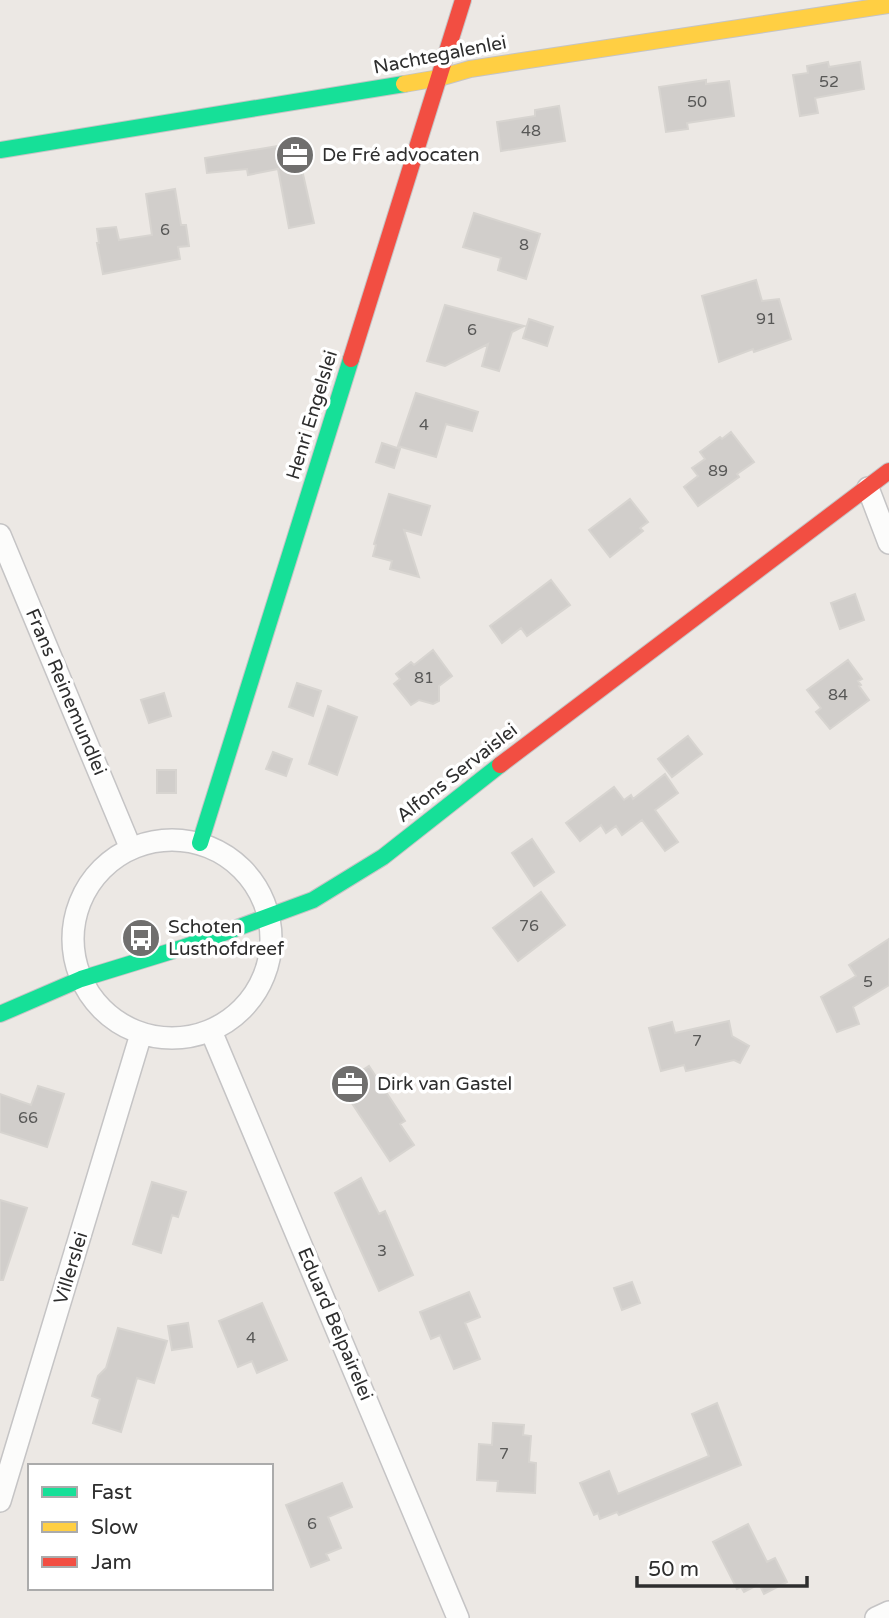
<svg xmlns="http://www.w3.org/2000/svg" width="889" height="1618" font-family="'Varela Round',sans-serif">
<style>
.building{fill:#d1cecb;stroke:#d7d4d0;stroke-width:2}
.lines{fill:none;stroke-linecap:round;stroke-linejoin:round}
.street-casing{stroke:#c5c4c5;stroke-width:24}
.fast-casing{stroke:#c5c4c5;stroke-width:18}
.slow-casing{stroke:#c5c4c5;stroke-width:18}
.jam-casing{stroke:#c5c4c5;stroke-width:18}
.street{stroke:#fcfcfb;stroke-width:21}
.fast{stroke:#16e098;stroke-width:16}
.slow{stroke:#ffcf43;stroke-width:16}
.jam{stroke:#f24e42;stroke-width:16}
.labels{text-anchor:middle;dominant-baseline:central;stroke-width:7;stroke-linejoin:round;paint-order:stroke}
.number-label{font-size:16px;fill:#585857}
.street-label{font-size:19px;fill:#2e2e2e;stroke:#fff}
.poi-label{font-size:19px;fill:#2e2e2e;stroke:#fff;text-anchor:start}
</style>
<rect width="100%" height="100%" fill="#ece8e4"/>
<path class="building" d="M828,62L829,67L860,62L864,89L815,98L818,113L800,116L793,75L808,73L807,66Z
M706,80V84L729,81L734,116L687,123L688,129L666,132L659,87Z
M559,106L565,141L501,151L497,122L535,116V110Z
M296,143L314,223L289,228L278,169L248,175L247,169L207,173L205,158Z
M175,189L181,225H186L189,246L178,247L180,259L103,274L97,243H99L97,229L116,227L119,240L152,235L146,194Z
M474,213L540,234L526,279L498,270L501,258L463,247Z
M756,280L762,301L779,299L791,339L754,352L753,349L719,362L702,296Z
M445,305L524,326L512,332L499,371L482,366L488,344L445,366L427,361Z
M529,319L553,327L547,346L523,338Z
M416,393L478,412L472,431L446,424L436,457L398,446Z
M731,432L754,462L737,474L739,477L698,506L684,487L698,476L692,468L705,459L700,452L720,437L722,439Z
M382,443L400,449L394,468L376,462Z
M389,494L430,506L421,535L404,530L419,577L390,569L392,561L373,556L376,545L374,544Z
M630,499L648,522L640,528L643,531L610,557L589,530Z
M551,580L570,605L527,636L521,628L502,643L490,626Z
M855,594L864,620L840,629L831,603Z
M433,650L452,676L439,686V701L433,704L419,700L411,705L394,684L400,679L396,674L411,662L414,665Z
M848,660L862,679L858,681L861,685L859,686L869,700L830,729L816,712L821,708L807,690Z
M297,683L321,691L313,716L289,707Z
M164,693L171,716L149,723L141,700Z
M328,706L357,717L337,775L309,764Z
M688,736L702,754L672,777L658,759Z
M273,752L292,759L286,776L266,769Z
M157,770H176V793H157Z
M665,774L678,793L655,810L678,842L665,851L642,820L622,835L616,826L606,833L601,825L580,841L566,823L614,787L624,800L631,795L633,799Z
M532,839L554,872L534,886L512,853Z
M541,892L565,925L518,961L493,928Z
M889,939V985L853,1007L859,1024L837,1032L821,997L856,976L849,965Z
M729,1021L732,1036L749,1046L740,1063L734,1060L686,1071L684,1065L661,1071L649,1028L672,1022L675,1033Z
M369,1066L405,1121L400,1124L414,1145L390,1161L340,1085Z
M38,1086L64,1094L47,1147L0,1132V1094L31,1105Z
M361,1178L379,1214L385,1211L413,1275L379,1291L335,1193Z
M152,1182L186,1192L178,1217L172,1215L161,1253L133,1244Z
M0,1200L27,1208L3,1280H0Z
M632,1282L640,1303L622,1310L614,1288Z
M469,1292L480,1317L465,1323L480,1359L454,1369L440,1335L431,1339L420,1312Z
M262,1303L287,1360L257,1373L252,1361L238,1367L219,1321Z
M188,1323L192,1347L172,1350L168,1326Z
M118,1328L167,1341L154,1383L137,1378L121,1432L93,1423L100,1399L92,1396L98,1376L106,1368Z
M717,1403L741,1465L619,1515L617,1512L600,1519L598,1513L594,1515L580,1483L609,1471L618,1494L709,1456L692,1414Z
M493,1423L524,1425L523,1435L531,1436L529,1462L536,1463L535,1493L497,1491L498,1481L477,1480L479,1444L492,1445Z
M342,1483L352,1507L328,1517L341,1548L326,1554L329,1560L311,1567L286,1505Z
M748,1524L767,1562L775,1558L787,1582L764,1594L759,1584L744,1592L741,1587L737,1589L713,1542Z"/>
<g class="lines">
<defs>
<path id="street" d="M868,488L889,543
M0,535L131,849
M73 939a99 99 0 1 1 198 0a99 99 0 1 1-198 0Z
M211,1031L458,1618
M0,1501L141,1034
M876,1618L889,1612"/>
<path id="fast" d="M0,150L404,84
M200,843L351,359
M0,1014L81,979L185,947L313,900L383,857L500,765"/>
<path id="slow" d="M404,84L439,78L470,69L889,5"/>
<path id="jam" d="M351,359L463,0
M500,765L889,471"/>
</defs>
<use href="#street" class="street-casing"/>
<use href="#fast" class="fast-casing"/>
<use href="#slow" class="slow-casing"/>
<use href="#jam" class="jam-casing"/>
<use href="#street" class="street"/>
<use href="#fast" class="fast"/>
<use href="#slow" class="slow"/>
<use href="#jam" class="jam"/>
</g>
<defs>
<symbol id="office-disc" viewBox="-11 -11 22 22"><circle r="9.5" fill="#706f6e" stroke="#fff"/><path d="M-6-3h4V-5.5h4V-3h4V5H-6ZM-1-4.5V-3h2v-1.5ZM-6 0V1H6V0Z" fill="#fff"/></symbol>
<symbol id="bus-disc" viewBox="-11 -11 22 22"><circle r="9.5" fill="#706f6e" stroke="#fff"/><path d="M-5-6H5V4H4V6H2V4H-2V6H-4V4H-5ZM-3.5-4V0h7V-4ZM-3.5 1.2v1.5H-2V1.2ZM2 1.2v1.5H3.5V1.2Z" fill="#fff"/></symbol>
</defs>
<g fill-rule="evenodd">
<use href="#office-disc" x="273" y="133" width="44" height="44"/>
<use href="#bus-disc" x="119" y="916" width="44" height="44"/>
<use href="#office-disc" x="328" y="1062" width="44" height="44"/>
</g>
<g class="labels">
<g class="number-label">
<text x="829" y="82">52</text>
<text x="697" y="102">50</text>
<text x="531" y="131">48</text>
<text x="165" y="230">6</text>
<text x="524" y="245">8</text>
<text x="766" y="319">91</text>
<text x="472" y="330">6</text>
<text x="424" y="425">4</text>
<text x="718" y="471">89</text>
<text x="424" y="678">81</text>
<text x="838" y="695">84</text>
<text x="529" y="926">76</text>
<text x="868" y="982">5</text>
<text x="697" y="1041">7</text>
<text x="28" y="1118">66</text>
<text x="382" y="1251">3</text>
<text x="251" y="1338">4</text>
<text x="504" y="1454">7</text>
<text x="312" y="1524">6</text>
</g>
<g class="street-label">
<text transform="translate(440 55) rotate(-11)">Nachtegalenlei</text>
<text transform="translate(312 415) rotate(-73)">Henri Engelslei</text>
<text transform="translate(66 692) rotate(67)">Frans Reinemundlei</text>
<text transform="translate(457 773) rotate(-38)">Alfons Servaislei</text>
<text transform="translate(71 1268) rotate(-73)">Villerslei</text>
<text transform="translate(335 1324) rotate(67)">Eduard Belpairelei</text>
</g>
<g class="poi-label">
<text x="322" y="155">De Fré advocaten</text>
<text x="168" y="927">Schoten<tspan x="168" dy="22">Lusthofdreef</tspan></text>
<text x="377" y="1084">Dirk van Gastel</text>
</g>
</g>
<rect x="28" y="1464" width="245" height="126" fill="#ffffff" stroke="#ababab" stroke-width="2"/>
<rect x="42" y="1487" width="35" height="10" fill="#16e098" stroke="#ababab" stroke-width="2"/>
<text x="91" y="1499" font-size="21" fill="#2e2e2e">Fast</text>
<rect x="42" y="1522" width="35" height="10" fill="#ffcf43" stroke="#ababab" stroke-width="2"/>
<text x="91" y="1534" font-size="21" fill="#2e2e2e">Slow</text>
<rect x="42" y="1557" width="35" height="10" fill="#f24e42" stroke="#ababab" stroke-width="2"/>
<text x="91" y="1569" font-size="21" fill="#2e2e2e">Jam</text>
<path d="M637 1576v10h170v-10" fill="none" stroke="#2e2e2e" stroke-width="3.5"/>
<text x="648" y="1576" font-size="21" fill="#2e2e2e" stroke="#ffffff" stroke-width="5" paint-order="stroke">50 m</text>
</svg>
